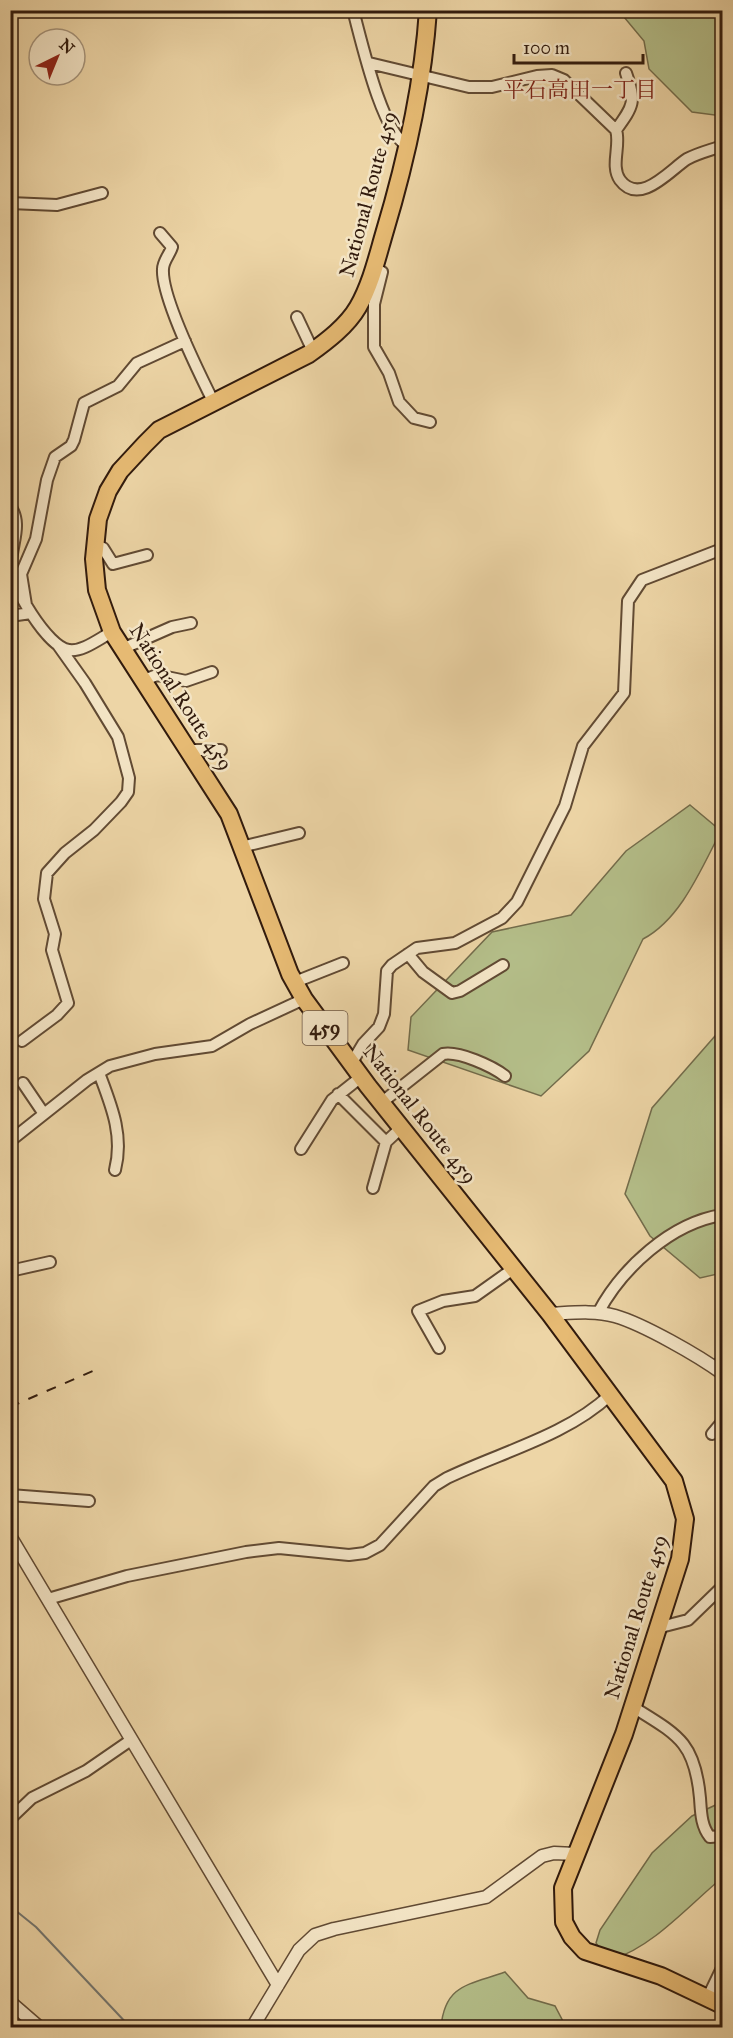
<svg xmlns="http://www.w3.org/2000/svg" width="733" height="2038" font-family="'IM FELL Great Primer','Noto Serif JP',serif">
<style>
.green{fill:#b4be89;stroke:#736c4b;stroke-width:1.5}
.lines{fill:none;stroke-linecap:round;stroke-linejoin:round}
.stream{stroke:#747771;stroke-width:2}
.minor-casing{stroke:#614a33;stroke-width:14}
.tertiary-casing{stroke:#614a33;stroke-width:15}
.trunk-casing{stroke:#321b0d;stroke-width:20}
.minor{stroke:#f3e4c5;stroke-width:10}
.tertiary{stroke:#f3e4c5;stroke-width:12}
.trunk{stroke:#e6ba73;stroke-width:16}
.rail{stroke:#321b0d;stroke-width:2;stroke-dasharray:10 10;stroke-linecap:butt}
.labels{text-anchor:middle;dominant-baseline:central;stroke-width:5;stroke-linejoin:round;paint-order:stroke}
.shield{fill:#f3e4c5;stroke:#6c5744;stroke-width:1.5}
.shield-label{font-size:20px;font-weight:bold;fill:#321b0d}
.street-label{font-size:21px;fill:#321b0d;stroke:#f3e4c5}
.neighbourhood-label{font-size:22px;fill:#7a1f14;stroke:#f3e4c5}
</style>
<rect width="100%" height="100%" fill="#edd5a6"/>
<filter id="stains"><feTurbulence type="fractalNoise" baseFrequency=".00333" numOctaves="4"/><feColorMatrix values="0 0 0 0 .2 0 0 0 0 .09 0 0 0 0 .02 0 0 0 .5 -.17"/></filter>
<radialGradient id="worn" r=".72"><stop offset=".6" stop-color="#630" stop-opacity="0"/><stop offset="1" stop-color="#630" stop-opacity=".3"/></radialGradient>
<path class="green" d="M619,11H722V116L692,112L649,69L644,41Z
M690,805L721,831C701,869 681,919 643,939L589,1051L541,1096L408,1050L411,1017L492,932L571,915L626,851Z
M722,1028V1273L700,1278L650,1236L625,1194L652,1108Z
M722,1802V1878C690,1904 653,1947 613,1959L601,1951L596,1943L600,1930L652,1853L692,1816Z
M505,1972L528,1998L555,2006L566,2027H441C445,1984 469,1985 505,1972Z"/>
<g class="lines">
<path class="stream" d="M10,1782L16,1808
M10,1843L16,1820
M10,1906L36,1927L131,2028"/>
<defs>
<path id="minor" d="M353,10C361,39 382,134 407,145
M369,63L469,87H492L537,76L552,75L564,80L616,130C621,145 610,166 620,180C640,207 671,169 687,159C698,153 711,150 722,146
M616,130C634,105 636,102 626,73
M10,203L57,205L102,193
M160,233L172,247C170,254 163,261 163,269C161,297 200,375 214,403
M374,268L382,272L374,304V347L389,373L399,402L414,418L430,422
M297,317L313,351
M10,506C23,524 11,544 11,565C10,585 48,648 69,650C83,652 100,638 112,632
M95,545L103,548L113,564L147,555
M26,605L21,574L36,539L47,480L55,457L71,446L74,440L84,403L118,386L137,363L185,341
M10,616L31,613
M122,649L172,627L191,623
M144,680L157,675L186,681L212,672
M189,750H221
M241,847L299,833
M408,954L423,972L452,993L460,991L503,965
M295,982L343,963
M22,1041L57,1015L68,1003L52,950L55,934L44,899L47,873L65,853L94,830L121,802L128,792L129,778L118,737L85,683L58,645
M351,1064L363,1044L379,1027L384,1014L387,971L392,965L417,948L455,943L502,918L517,902L565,806L583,746L624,693L628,601L642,580L722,549
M99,1073C111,1105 124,1135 115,1170
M23,1083L44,1114
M338,1094L386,1142
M381,1103L443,1054C459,1051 492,1066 505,1076
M10,1141L87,1080L110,1066L155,1054L212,1046L250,1024L304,999
M301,1149L332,1100L361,1077
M373,1188L386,1142L401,1128
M10,1271L50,1262
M598,1313C622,1268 671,1223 722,1215
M439,1348L418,1311L443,1301L475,1296L513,1269
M715,1368L722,1360
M712,1434L722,1422
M10,1495L89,1501
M48,1599L127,1576L246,1552L279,1548L349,1555L365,1553L380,1545L434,1486L447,1478C501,1452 566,1436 610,1395
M657,1628L688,1620L722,1587
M633,1707C678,1735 695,1742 700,1798C701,1812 701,1826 710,1837L722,1836
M10,1819L32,1798L86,1771L131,1740
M708,1997L722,1968"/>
<path id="tertiary" d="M550,1314C571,1313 594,1310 615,1316C643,1324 699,1356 722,1373
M10,1536L278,1985
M10,2002L40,2028
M252,2028L299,1950L315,1935L334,1929L486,1897L542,1856L554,1853L575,1854"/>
<path id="trunk" d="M428,10C423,86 406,161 384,234C377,258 371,284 358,307C347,326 327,341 309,354L159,430L145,444L120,471L108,491L98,519L94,559L97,590L112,632L229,814L290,974L304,999L368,1086L550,1314L674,1481L685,1519L680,1559L624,1734L563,1888L564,1922L572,1937L585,1951L661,1976L722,2005"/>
</defs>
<use href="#minor" class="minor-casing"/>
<use href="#tertiary" class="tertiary-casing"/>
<use href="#trunk" class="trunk-casing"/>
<use href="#minor" class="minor"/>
<use href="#tertiary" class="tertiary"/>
<use href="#trunk" class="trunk"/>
<path class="rail" d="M10,1407L95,1370"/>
</g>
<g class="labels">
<rect class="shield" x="302.5" y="1011" width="45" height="34" rx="4.5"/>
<g class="shield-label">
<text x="325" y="1028">459</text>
</g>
<g class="street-label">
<text transform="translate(368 194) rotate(-75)">National Route 459</text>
<text transform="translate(181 697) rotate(57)">National Route 459</text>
<text transform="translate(420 1114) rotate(52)">National Route 459</text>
<text transform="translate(636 1617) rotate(-73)">National Route 459</text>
</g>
<g class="neighbourhood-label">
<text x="580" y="89">平石高田一丁目</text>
</g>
</g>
<rect width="733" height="2038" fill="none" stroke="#edd5a6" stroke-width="36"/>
<rect x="12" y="12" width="709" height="2014" fill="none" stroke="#321b0d" stroke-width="3"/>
<rect x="18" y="18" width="697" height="2002" fill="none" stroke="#321b0d" stroke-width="1.5"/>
<g transform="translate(57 57) rotate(43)"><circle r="28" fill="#f3e4c5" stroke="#a6947b" stroke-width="1.5"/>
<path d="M0-4.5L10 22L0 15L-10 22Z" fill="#8f2418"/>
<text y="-9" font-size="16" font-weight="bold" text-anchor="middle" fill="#321b0d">N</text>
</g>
<path d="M514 54v9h129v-9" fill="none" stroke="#321b0d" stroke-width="3"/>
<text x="523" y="54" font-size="18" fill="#321b0d" stroke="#f3e4c5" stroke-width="4.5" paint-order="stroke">100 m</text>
<rect width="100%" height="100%" filter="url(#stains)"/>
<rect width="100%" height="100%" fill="url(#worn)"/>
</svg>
